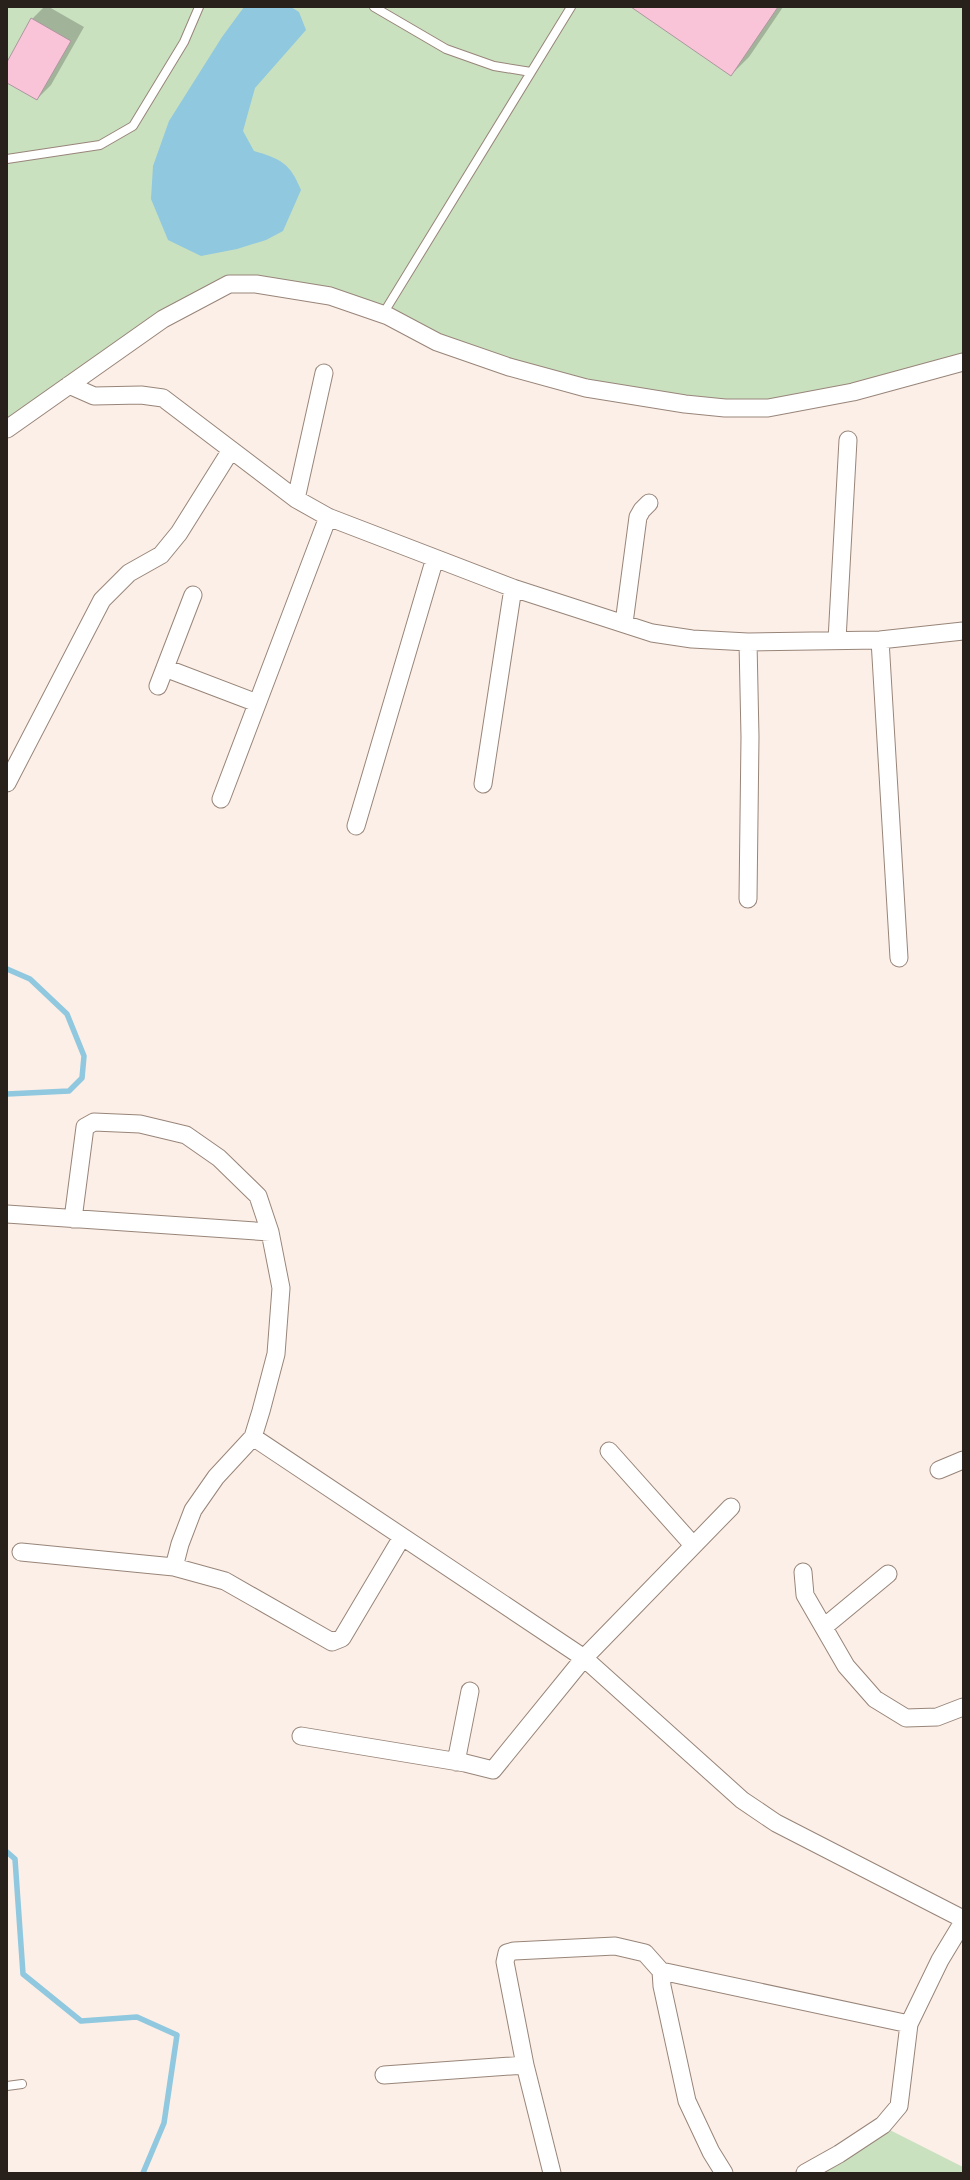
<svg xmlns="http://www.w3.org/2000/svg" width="970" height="2180" font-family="Literata,serif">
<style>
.green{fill:#cae1c0}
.water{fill:#8fc8df}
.shadow{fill:#0003}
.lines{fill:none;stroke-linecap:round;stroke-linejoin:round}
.stream{stroke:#8fc8df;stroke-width:5.5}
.building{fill:#f9c3d8;stroke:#ad979f}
.service-casing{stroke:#988579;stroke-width:10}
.minor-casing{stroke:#988579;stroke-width:19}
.service{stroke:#fff;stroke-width:8}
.minor{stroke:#fff;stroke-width:17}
</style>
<rect width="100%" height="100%" fill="#fcefe7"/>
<path class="green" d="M7,7H963V355L851,385L768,402L706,400L583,381L514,361L440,335L394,311L226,278L7,420Z
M876,2123L963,2167V2173H795L835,2151Z"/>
<path class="water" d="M244,7H291L299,12L306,30L255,88L243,131L254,151C281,159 290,163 301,190L283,231L266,240L237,249L201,256L168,240L151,199L153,166L169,121L222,37Z"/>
<path class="shadow" d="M44,7H49L84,27L51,85L37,99L7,82V64L32,19Z
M633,7H783L749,57L731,75Z"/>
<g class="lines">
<path class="stream" d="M7,969L30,979L67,1014L84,1056L82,1078L69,1091L7,1094
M7,1852L15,1859L23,1974L81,2021L137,2017L177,2035L164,2123L143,2173"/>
</g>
<path class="building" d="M631,7H778L731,76Z
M31,18L71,41L37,100L7,83V62Z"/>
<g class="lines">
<defs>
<path id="service" d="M374,7L446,49L494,66L531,72
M7,159L100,145L133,126L184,42L199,7
M383,314L571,7
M7,2086L22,2084"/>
<path id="minor" d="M69,385L94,396L141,395L163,398L296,499L328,517L513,588L652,633L692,639L748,642L880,640L963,631
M7,429L163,319L229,284H256L330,296L388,316L437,342L509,367L586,388L685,404L725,408H768L853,392L963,362
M296,499L324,373
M624,623L638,517L642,510L649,503
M837,640L848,440
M880,640L899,958
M165,668L257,703
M158,686L193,595
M7,783L102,600L129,573L161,555L179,533L231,450
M483,784L513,588
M221,799L328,517
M356,826L435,558
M748,899L750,737L748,642
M7,1214L270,1232
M73,1219L85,1127L94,1122L140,1124L186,1135L219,1158L258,1196L270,1232L281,1288L276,1354L261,1411L253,1437L216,1477L193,1510L180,1544L174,1567
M253,1437L584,1658L742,1800L776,1823L963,1919
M609,1451L693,1545
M939,1470L963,1460
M21,1552L174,1567L225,1581L332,1642L342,1638L402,1537
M803,1572L805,1595L846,1666L875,1699L906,1718L937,1717L963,1707
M824,1627L888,1574
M301,1736L465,1763L493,1770L584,1658L731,1507
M456,1762L470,1691
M661,1971L909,2024
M384,2075L525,2065
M552,2173L525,2065L505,1962L507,1953L514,1951L615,1946L645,1953L661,1971L662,1986L687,2101L711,2152L724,2173
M805,2173L839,2154L883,2125L899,2106L909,2024L940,1960L963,1922"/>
</defs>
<use href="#service" class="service-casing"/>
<use href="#minor" class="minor-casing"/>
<use href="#service" class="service"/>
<use href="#minor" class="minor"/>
</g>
<rect width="970" height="2180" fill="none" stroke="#27201b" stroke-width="16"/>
</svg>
